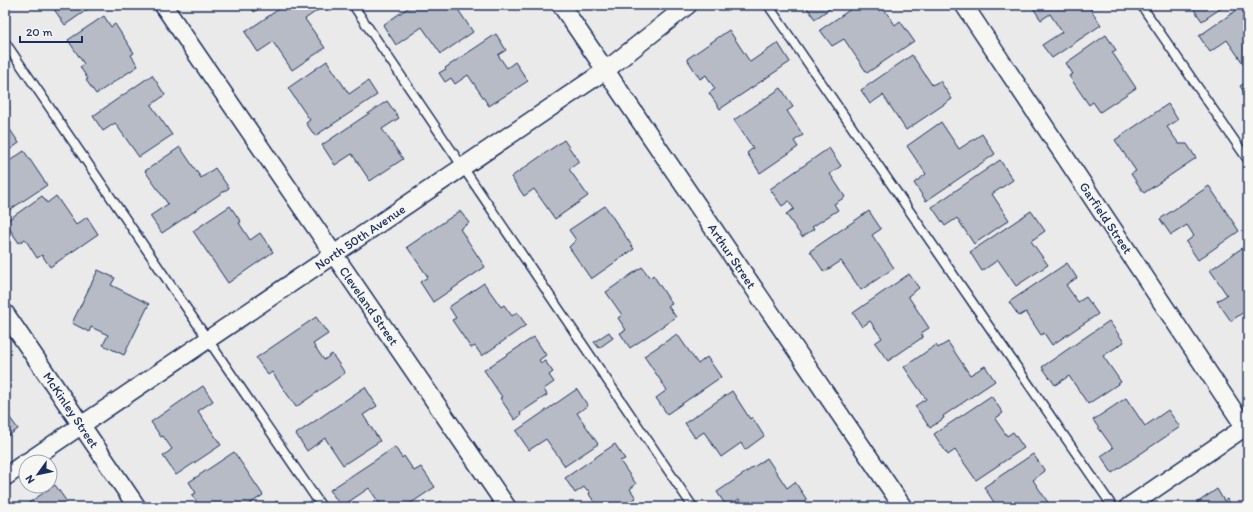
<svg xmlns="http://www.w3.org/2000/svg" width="1253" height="512" font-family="Itim,sans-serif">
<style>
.building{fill:#b6bbc6;stroke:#1b2f5e}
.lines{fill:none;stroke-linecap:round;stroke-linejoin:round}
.service-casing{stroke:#1b2f5e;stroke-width:11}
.minor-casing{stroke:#1b2f5e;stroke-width:20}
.service{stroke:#f6f6f2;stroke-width:8}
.minor{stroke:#f6f6f2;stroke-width:17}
.labels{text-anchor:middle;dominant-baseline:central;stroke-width:3;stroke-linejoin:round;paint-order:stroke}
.street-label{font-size:13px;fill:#1b2f5e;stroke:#f6f6f2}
</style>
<rect width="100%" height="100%" fill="#e9eae9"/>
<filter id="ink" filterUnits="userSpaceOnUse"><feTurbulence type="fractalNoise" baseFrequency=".025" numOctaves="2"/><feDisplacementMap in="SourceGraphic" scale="8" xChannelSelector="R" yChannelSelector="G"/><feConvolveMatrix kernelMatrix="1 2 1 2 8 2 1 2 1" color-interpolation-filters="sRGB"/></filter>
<g filter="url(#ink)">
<path class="building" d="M51,5H94L65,25Z
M250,5H264L254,12Z
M285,5H315L318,10L305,19L325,48L292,70L273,42L258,52L245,32Z
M412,5H455L473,32L441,54L422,27L396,45L383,25Z
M805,5H835L815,19Z
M857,5H876L878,7L881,5L895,25L900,21L914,41L867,73L844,39L832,46L820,30Z
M1031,5H1088L1101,25L1052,58L1042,45L1062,32L1050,14L1041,20Z
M1191,5H1226L1202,21Z
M1244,5H1248L1247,69L1227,40L1210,52L1199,36Z
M104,16L111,27L115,24L134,53L131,55L138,66L96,94L86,80L88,79L80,67L84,64L68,40Z
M729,30L750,62L778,43L790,62L720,109L709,93L715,89L706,75L700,79L687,59Z
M496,34L506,50L498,55L507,68L515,62L528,81L489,106L468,75L455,84L451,78L445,82L439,73L446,69L445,68Z
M1106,35L1116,50L1112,52L1136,88L1100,112L1093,102L1089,105L1069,76L1073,74L1066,63Z
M912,55L932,85L940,81L952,99L906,130L883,95L870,104L861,90Z
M327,61L349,94L368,81L377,95L315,136L306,123L310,120L288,88Z
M152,75L165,95L151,105L172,135L139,157L115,123L103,131L93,116Z
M1248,81V98L1240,86Z
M781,88L793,107L787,111L803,135L794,141L798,147L760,173L747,153L753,148L734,120Z
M387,101L399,118L382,129L403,159L370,181L352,154L335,165L322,145Z
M5,102L10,109L5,112Z
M1168,104L1178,120L1167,127L1179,144H1187L1196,158L1144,193L1131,174L1136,171L1115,140Z
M5,122L19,143L5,153Z
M941,122L959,149L982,134L995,154L926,201L914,183L926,174L907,146Z
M564,140L579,162L569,169L588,196L555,219L534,189L524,196L511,177Z
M180,147L201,178L215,168L229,188L162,233L150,216L168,204L145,171Z
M829,148L841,166L830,174L845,197L834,204L838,210L812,227L814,229L802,237L786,214L794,209L789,201L782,206L770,189Z
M24,151L47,185L5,213V164Z
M1000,160L1013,180L992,194L1009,220L974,244L957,218L945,226L932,207Z
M1209,186L1239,231L1198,260L1186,242L1194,236L1187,225L1171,235L1160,219Z
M42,196L47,203L56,196L76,225L87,217L98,234L50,267L42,255L37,258L25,239L19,243L5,222Z
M230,206L241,222L239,223L250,240L260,233L273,252L228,283L193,231Z
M605,206L634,249L591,279L569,247L576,240L569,230Z
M460,211L469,223L460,229L485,267L433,302L420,282L428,277L407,247Z
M869,211L881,229L872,235L894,268L861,290L841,261L824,272L810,251Z
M1031,211L1045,231L1031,241L1048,265L1016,286L998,260L982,271L970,252Z
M1248,244V309L1231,321L1217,301L1227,295L1210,270Z
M1067,263L1077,278L1066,285L1078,302L1086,297L1098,314L1052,345L1044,333L1041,335L1026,312L1019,316L1009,302Z
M642,267L650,278L653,275L672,304L668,306L676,317L630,348L620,333L626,330L618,318L622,315L606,292Z
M98,270L115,278L111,285L149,304L124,355L103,345L108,335L91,327L89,332L72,323Z
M909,274L919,288L908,296L929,328L921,333L923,337L888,361L875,343L882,338L870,321L862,327L853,313Z
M484,283L501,307L504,305L512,316L517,312L526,325L482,356L475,346L471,348L452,320L456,318L449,307Z
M316,317L328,334L313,344L324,360L332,354L345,373L296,407L272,372L268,375L256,358Z
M1109,321L1124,342L1103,356L1121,382L1088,404L1069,376L1055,385L1042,367Z
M609,332L613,338L599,348L594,342Z
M677,334L698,364L707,357L721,377L667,414L656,398L667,390L644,356Z
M534,337L546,355L539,360L541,363L545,361L553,372L549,375L554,382L544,389L547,395L520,413L521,415L515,420L500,398L502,397L484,370Z
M948,342L970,375L985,366L995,381L943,416L944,418L930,428L915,406L926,399L904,367L936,345L938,348Z
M203,386L213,401L198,411L221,445L176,475L163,456L172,449L163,436L161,437L151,422Z
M365,387L377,406L363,415L380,441L343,465L325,438L307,451L296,434Z
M577,389L588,406L577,413L598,444L565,466L546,439L529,450L516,431Z
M732,391L750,419L752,417L764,436L745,450L741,443L721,457L704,432L695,438L685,423Z
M991,396L1003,413L995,419L1007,436L1013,432L1024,448L976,480L955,450L948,455L934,434Z
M1126,398L1145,426L1168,410L1180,427L1112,473L1101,456L1113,448L1093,420Z
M5,411L18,429L5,438Z
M615,444L625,459L620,461L636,484L630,489L636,498L622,507H593L596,505L589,494L590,493L587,489L586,490L584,487L575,493L565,478Z
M395,447L402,458L404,456L414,471L421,467L435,487L405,507H382L369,488L341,507L330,490Z
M234,452L263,495L245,507H200L192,495L196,493L189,482Z
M1033,454L1045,471L1033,480L1051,507H997L984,487Z
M767,458L787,488L795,482L807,500L797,507H744L739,499L727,507L717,492Z
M55,485L67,502L59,507H23Z
M1217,489L1224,501L1227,499L1232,507H1191Z
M277,501L281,507H269Z
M441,501L445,507H432Z
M630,502L633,506L635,505L636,507H622Z"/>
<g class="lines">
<defs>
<path id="service" d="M353,5L693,507
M768,5L1113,507
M1141,5L1248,160
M5,42L322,507"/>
<path id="minor" d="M163,5L507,507
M561,5L903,507
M964,5L1248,432
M5,313L137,507
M27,462L606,70L688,5
M5,477L26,462
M1128,507L1248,425"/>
</defs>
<use href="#service" class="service-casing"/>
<use href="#minor" class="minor-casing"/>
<use href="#service" class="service"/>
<use href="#minor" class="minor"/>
</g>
</g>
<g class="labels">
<g class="street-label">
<text transform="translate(1106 218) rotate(56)">Garfield Street</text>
<text transform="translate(360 237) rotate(-34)">North 50th Avenue</text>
<text transform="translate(732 256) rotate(56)">Arthur Street</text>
<text transform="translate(369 306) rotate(55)">Cleveland Street</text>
<text transform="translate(71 410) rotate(56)">McKinley Street</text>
</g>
</g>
<rect width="1253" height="512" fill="none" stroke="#f6f6f2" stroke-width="20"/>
<rect x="10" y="10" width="1233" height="492" fill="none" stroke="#1b2f5e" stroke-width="1.5" filter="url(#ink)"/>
<g transform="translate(38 474) rotate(237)"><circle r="19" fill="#f6f6f2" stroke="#9ea6b7"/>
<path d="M0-3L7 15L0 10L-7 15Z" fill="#1b2f5e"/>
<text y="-6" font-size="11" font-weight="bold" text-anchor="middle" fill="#1b2f5e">N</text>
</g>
<path d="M20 36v6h62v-6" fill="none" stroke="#1b2f5e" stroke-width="2"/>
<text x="26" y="36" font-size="12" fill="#1b2f5e" stroke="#f6f6f2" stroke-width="3" paint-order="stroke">20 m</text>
</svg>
